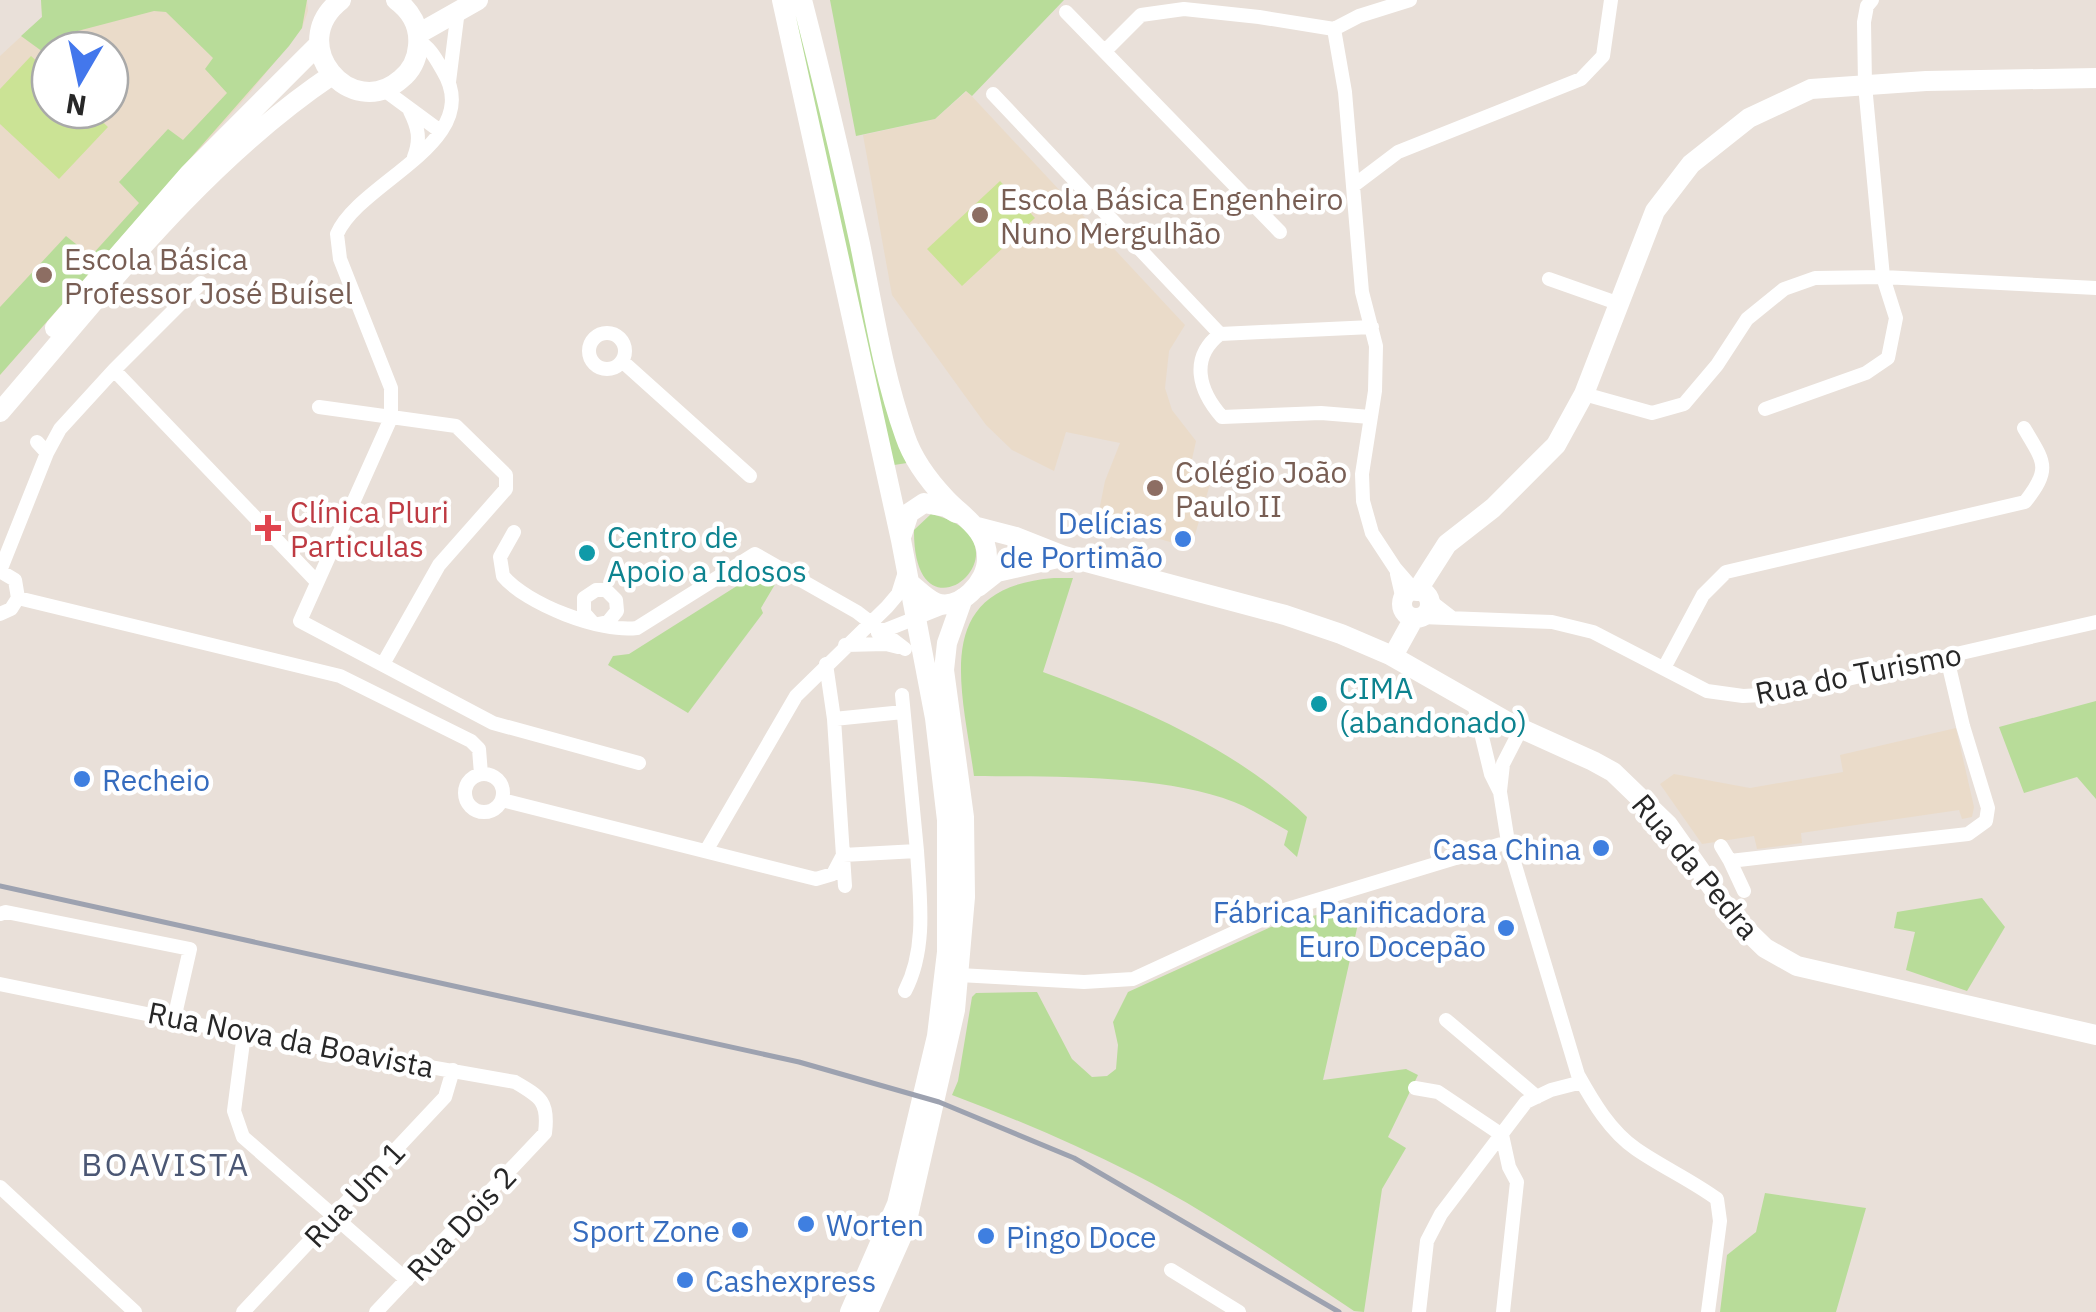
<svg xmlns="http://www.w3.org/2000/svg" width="2096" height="1312" font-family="'IBM Plex Sans',sans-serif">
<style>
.education{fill:#eadbc9;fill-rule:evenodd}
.green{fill:#b8dc99}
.pitch{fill:#cbe395}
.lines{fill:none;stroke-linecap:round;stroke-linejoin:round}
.street{stroke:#fff;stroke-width:14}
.secondary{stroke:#fff;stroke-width:20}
.rail{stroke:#9da2b0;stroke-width:5}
.education-dot{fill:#8d6e63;stroke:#fff;stroke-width:4}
.health-dot{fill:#e0444e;stroke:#fff;stroke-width:4}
.shop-dot{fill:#3f7fe0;stroke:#fff;stroke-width:4}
.culture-dot{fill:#0f9aa8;stroke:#fff;stroke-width:4}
.labels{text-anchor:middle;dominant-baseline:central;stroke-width:9;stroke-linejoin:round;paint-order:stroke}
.education-label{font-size:30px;fill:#785e54;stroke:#fff;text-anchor:start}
.health-label{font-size:30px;fill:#be3a42;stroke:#fff;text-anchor:start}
.shop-label{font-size:30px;fill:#366cbe;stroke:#fff;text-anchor:end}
.culture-label{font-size:30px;fill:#0d838f;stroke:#fff;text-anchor:start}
.street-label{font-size:30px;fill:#272727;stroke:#fff}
.neighbourhood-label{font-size:32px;letter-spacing:2.5px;fill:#4b5774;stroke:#fff}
</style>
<rect width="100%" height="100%" fill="#e9e0d9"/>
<path class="education" d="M41,0H307L308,11L302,28L249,94L0,375V56L42,17ZM50,50H110V110H50Z
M967,91L1185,325L1169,351L1165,388L1172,410L1196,441L1191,464L1214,471L1191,548L1097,521L1105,481L1120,443L1066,432L1054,471L1012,450L986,425L892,295L863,135L935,119Z
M1956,728L1974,807L1972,817L1962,819L1959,810L1801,833L1802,843L1757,849L1754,836L1702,844L1660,784L1674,774L1750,788L1843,772L1840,755Z"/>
<path class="green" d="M41,0H307L302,28L289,46L0,375V307L66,236L91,256L139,203L119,182L168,129L183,140L227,93L205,69L213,58L166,12L154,11L70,33L43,52L21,36L42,17Z
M789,0H794L907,463L894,465Z
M830,0H1064L972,96L966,91L935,119L856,136Z
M931,514C1042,541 913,656 914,530Z
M1054,578H1073L1043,672C1138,707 1233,746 1307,817L1297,857L1284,845L1288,831C1270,821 1252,809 1234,802C1162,774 1051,777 974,776C962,687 929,588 1054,578Z
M765,579L777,581L761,608L763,613L688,713L608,665L613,656L629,654L740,584Z
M2096,701V799L2077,777L2024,793L1999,727Z
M1982,898L2005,927L1967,991L1906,970L1915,932L1894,928L1897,912Z
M1362,906L1323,1080L1406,1069L1418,1075L1388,1137L1406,1148L1382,1189L1364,1312L1354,1311C1283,1264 1211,1213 1134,1174C1074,1144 1014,1118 952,1095L958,1081L972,997L976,993L1037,992L1072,1059L1092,1077L1107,1076L1116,1069L1118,1045L1113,1022L1128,992L1282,922Z
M1765,1193L1866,1208L1836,1312H1720L1727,1255L1756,1232Z"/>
<path class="pitch" d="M31,56L50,73V110H90L108,127L59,179L0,124V89Z
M1000,181L1035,218L962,286L927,249Z"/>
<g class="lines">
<path class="street" d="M1066,12L1280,232
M1334,29L1345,92L1362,292L1376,346L1375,391L1362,474L1363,501L1372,533L1395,568L1415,591
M418,41C430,47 436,59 443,71C486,142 360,181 337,234L340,259L391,388V418L300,621L493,723L639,763
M1106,50L1141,15L1184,9L1259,17L1334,29L1359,16L1410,0
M449,82L458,10
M383,89L440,131
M993,94L1220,334
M410,111C418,127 421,139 414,157
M1353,186L1398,152L1581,79L1603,56L1611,0
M1549,279L1617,303
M201,283L114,370L317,582
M589 351a18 18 0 1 1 36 0a18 18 0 1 1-36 0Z
M622,361L750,476
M1584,394L1652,413L1684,404L1717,365L1747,319L1784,289L1815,278L1883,277L2096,288
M319,407L456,426L506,475V489L439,565L383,664
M1765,409L1866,373L1888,358L1896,318L1883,277L1865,85L1864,22L1867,6L1872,0
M1370,417L1321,413L1222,417C1199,391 1189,358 1220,334L1372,327
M47,453L60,429L114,370
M514,532L500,557L503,576C526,604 601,633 637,628L755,554L857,612L905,649
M1397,574L1403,600
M18,598L340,676L471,741L479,749L481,774
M1429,600L1451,617
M0,614L11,609L18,598L15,580L0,571L47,453L37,442
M1421,617L1552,622L1593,632L1707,691L1743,696L1782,694L2096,622
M592,622L584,613V598L596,590H606L616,600L617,611L608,622L598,624
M878,633L946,606
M845,645L886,644L898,647
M826,664L834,719L845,886
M1664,668L1703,595L1726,572L2025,502C2052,468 2044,462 2024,428
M902,695L917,851
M1474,704L1491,774L1500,792L1508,842L1578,1075C1593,1102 1610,1131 1636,1149C1662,1167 1691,1180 1717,1199L1720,1221L1708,1312
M834,719L903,712
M465 793a19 19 0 1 1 38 0a19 19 0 1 1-38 0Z
M1500,791L1503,764L1521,729
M502,800L816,879L833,874L843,855L917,851C920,898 927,949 905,991
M1721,846L1730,861
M706,851L796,696L887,607L898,594L904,575
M1744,891L1730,861L1968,834L1986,821L1988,808L1963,726L1947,658
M0,914L6,912L190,949L174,1019
M959,975L1084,982L1133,979L1281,911L1508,842
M0,984L244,1034L515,1082C541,1097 549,1102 545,1133L376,1312
M1446,1020L1537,1097
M244,1034L234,1111L243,1137L407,1280
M1415,1088L1438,1092L1502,1135
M1502,1135L1509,1167L1517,1182L1503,1312
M0,1187L135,1312
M1171,1270L1239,1312
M243,1312L445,1097L453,1070
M1419,1312L1427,1241L1441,1214L1526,1102L1551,1090L1582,1082"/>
<path class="secondary" d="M341,0C284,44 351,123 401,79C411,71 417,59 418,46C420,27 411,11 396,0
M782,0L901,540L935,718L947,820V952L937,1036L897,1204L850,1312
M802,0C823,81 842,162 860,244C873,308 883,374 905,436C913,460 929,481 946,499C964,518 988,530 987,559C987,582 960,611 936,603C927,599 919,591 912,585
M418,34L478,0
M55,328L189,174L319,44
M0,412C103,293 200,164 332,75
M977,527L1016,537L1064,556L1285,615L1341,634L1390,655L1511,724L1593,761L1613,772L1668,825L1733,917L1765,948L1797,966L2096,1035
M902,534L909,513L924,503L946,507L956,513
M978,587L997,572L1062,557
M1402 604a14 14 0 1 1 28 0a14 14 0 1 1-28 0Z
M1417,591L1447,544L1493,508L1556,445L1584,394L1655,211L1691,164L1749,118L1811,89L1926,81L2096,78
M1393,656L1414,618
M868,1312L905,1229L955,1010L965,897L964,817L944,670L947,643L963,598"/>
<path class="rail" d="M0,886L799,1062L939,1102L1074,1158L1339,1312"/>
</g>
<g class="education-dot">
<circle cx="980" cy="215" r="10"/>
<circle cx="44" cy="275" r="10"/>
<circle cx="1155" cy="488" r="10"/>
</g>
<path class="health-dot" d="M263 513h10v10h10v10h-10v10h-10v-10h-10v-10h10z"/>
<g class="shop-dot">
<circle cx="1183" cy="539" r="10"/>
<circle cx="82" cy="779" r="10"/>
<circle cx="1601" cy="848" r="10"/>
<circle cx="1506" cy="928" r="10"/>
<circle cx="806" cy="1224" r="10"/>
<circle cx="740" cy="1230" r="10"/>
<circle cx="986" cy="1236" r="10"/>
<circle cx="685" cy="1280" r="10"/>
</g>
<g class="culture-dot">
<circle cx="587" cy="553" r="10"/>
<circle cx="1319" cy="704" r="10"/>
</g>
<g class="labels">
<g class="education-label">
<text x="1000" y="198">Escola Básica Engenheiro<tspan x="1000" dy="34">Nuno Mergulhão</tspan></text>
<text x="64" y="258">Escola Básica<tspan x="64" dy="34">Professor José Buísel</tspan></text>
<text x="1175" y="471">Colégio João<tspan x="1175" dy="34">Paulo II</tspan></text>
</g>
<g class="health-label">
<text x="290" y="511">Clínica Pluri<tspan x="290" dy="34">Particulas</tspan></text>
</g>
<g class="shop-label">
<text x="1163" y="522">Delícias<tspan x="1163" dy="34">de Portimão</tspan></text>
<text x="102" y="779" text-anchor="start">Recheio</text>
<text x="1581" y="848">Casa China</text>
<text x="1486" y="911">Fábrica Panificadora<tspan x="1486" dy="34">Euro Docepão</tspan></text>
<text x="826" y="1224" text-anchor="start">Worten</text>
<text x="720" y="1230">Sport Zone</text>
<text x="1006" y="1236" text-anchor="start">Pingo Doce</text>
<text x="705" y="1280" text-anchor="start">Cashexpress</text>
</g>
<g class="culture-label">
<text x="607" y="536">Centro de<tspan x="607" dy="34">Apoio a Idosos</tspan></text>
<text x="1339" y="687">CIMA<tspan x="1339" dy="34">(abandonado)</tspan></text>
</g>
<g class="street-label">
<text transform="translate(1858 673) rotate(-11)">Rua do Turismo</text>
<text transform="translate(1696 866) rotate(50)">Rua da Pedra</text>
<text transform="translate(291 1039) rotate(11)">Rua Nova da Boavista</text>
<text transform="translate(354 1194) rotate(-47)">Rua Um 1</text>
<text transform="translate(461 1223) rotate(-47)">Rua Dois 2</text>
</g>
<g class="neighbourhood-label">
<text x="166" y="1164">BOAVISTA</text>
</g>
</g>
<g transform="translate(80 80) rotate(189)"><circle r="48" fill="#ffffff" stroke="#a9a9a9" stroke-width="2.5"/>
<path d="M0-8L18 38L0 25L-18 38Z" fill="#4377ec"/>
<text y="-15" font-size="28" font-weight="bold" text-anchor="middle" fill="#272727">N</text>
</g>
</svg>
